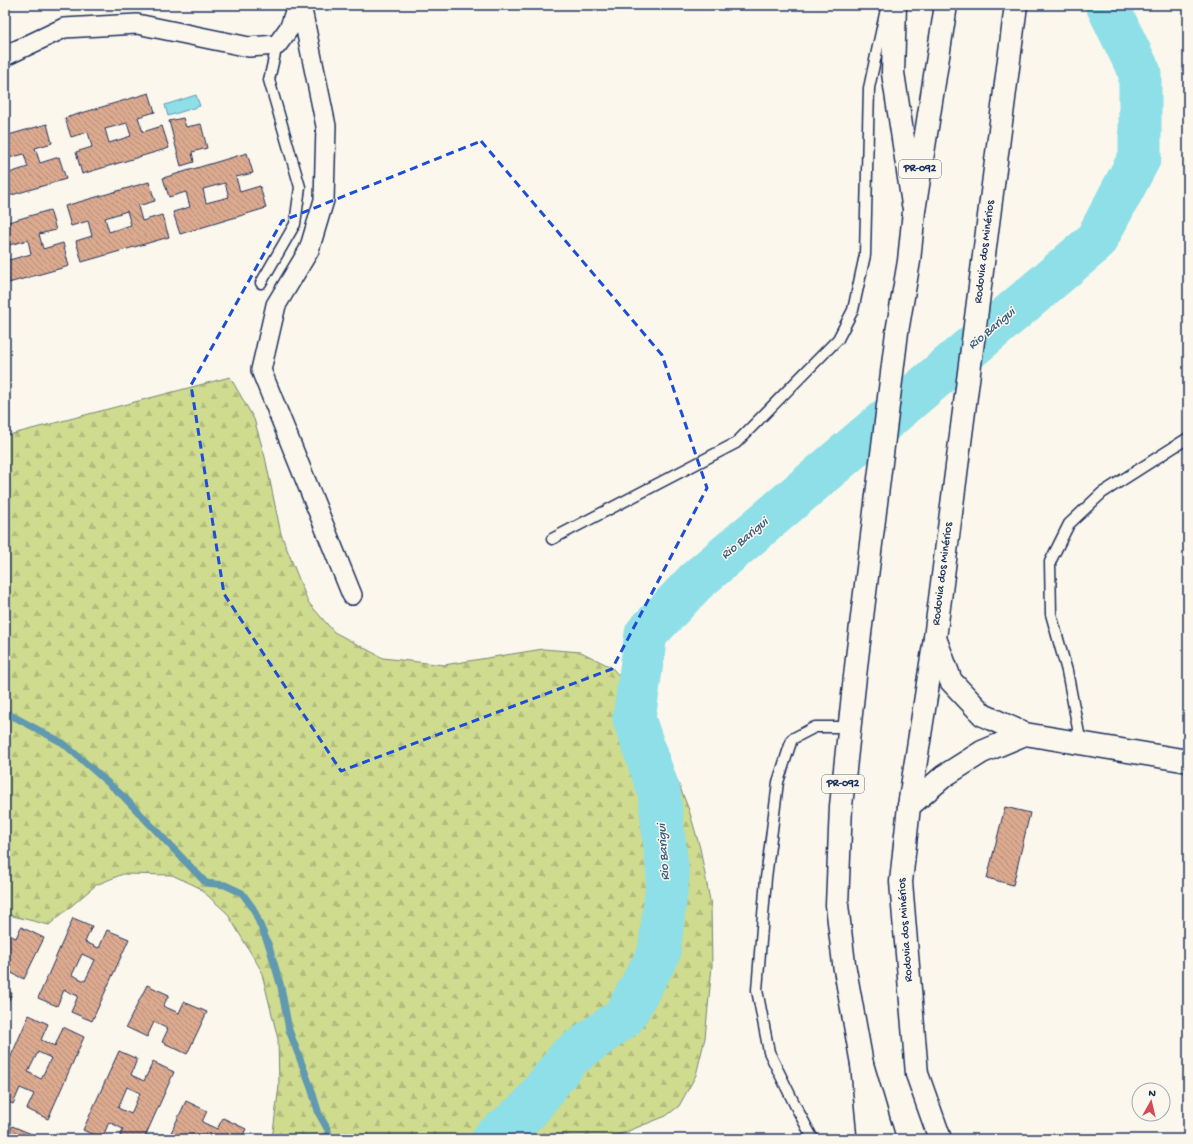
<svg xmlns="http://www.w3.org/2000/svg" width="1193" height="1144" font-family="'Gochi Hand',sans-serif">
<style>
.forest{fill:url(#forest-firs);stroke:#758576}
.water{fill:#8edfe7;stroke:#6099b0}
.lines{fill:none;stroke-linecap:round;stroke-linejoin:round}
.stream{stroke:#6099b0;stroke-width:7}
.river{stroke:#8edfe7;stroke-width:43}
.building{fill:url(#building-back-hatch);stroke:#1b2f5e;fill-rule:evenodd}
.service-casing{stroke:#1b2f5e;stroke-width:13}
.minor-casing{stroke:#1b2f5e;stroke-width:22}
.secondary-casing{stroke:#1b2f5e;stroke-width:25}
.primary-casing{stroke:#1b2f5e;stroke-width:25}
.trunk-casing{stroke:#1b2f5e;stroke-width:25}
.service{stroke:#fbf7ec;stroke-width:10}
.minor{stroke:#fbf7ec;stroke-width:19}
.secondary{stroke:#fbf7ec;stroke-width:22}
.primary{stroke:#fbf7ec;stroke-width:22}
.trunk{stroke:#fbf7ec;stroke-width:22}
.marked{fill:none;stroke:#1d4ed8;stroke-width:3;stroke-dasharray:8 5;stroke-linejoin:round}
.labels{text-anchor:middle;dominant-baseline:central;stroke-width:3;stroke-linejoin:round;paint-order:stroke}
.shield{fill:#fbf7ec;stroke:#5e6b89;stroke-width:1}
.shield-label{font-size:11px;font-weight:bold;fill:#1b2f5e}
.street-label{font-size:12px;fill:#1b2f5e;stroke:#fbf7ec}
.water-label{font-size:13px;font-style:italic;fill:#385b80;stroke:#fbf7ec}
</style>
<defs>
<pattern id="forest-firs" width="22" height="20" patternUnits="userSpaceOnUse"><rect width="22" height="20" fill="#cfdb8e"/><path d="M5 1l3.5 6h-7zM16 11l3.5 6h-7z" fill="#b1bc7d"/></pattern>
<pattern id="building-back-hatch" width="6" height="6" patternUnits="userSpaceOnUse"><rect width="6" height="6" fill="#dcaa8f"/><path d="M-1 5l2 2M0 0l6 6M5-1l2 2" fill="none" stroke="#b28b78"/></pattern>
</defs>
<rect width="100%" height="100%" fill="#fbf7ec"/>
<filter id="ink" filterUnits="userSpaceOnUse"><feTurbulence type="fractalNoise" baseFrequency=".025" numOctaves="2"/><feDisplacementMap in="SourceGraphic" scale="8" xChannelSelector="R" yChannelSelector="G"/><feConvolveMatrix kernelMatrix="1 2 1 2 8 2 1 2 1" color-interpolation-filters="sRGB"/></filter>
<g filter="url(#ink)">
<path class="forest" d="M230,377L254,419L265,457L281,534L308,602L334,632L383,658L444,665L543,649L581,652L611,667L628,685L663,745L689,810L700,848L711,906L712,966L705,1038L696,1075L679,1106L666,1116L608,1139H272L279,1086L278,1039L261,970L227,913L198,887L172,875L123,874L96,885L49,925L5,914V436Z"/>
<path class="water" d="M196,95L200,106L168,116L165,105Z"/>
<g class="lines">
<path class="stream" d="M5,712L63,743L124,797L206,883L225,885L242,893L253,908L269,946L281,987L289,1030L311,1088L319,1114L328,1130L329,1139"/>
<path class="river" d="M493,1139L529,1109L568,1058L624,1017L659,953L668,876L659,792L634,719L646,634L695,582L1095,242L1140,157V73L1107,5"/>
</g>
<path class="building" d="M149,93L155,112L138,117L143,132L162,126L169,148L82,174L76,152L92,147L88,132L71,137L65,118ZM127,123L131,136L109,143L105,129Z
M183,118L186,127L201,124L207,148L192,152L194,162L181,166L169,121Z
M47,124L52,143L35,148L40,163L59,157L66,179L5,197V171L6,174L28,167L24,154L5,159V136Z
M247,153L253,173L236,177L240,192L260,186L266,208L180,234L173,212L190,207L186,192L169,197L163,178ZM225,183L229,197L206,203L203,189Z
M149,182L155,201L138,206L142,221L162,215L169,237L82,262L76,241L92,236L88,221L71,226L65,206ZM127,211L131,225L109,232L105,218Z
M50,210L56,230L39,234L43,249L63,243L69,266L5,284V223ZM28,240L31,254L9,260L5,246Z
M1005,807L1030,813L1013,885L987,878Z
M73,918L92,926L85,942L99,948L107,930L129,939L92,1021L71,1012L78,996L64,990L57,1006L38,998ZM82,954L95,960L85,981L72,975Z
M21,927L44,938L24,979L5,970L6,954L5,953V933L16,938Z
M147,985L169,995L163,1006L179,1013L184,1002L207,1012L187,1054L162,1042L168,1029L154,1022L147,1037L126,1027Z
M5,990L12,993L5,1009Z
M29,1015L48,1024L41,1040L55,1046L63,1027L84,1037L48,1119L27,1109L34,1094L20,1088L13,1104L5,1100V1070ZM38,1052L51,1058L41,1079L28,1072Z
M119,1051L137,1059L131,1075L144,1081L153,1062L174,1072L144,1139H119L123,1129L109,1122L102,1139L83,1130ZM127,1087L140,1093L131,1114L118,1108Z
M186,1101L207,1111L202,1122L217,1129L223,1118L246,1129L241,1139H168Z
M12,1126L34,1135L32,1139H7Z"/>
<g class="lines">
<defs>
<path id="service" d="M261,283L295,224L300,187L269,80L277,45
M552,539L736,443L838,339L853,310L865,255L869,88L886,9
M1081,744L1067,671L1051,614L1050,562L1069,524L1102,493L1188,438
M813,1139L795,1105L769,1052L757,990L766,878L778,782L792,739L815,727H849"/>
<path id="minor" d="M301,5L326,126L324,200L309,250L276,305L261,370L352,595
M5,56L64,28L137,24L249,47L277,45L290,27L297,5"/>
<path id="secondary" d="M895,5L893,73L913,204
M935,638L951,681L983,715L1025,734L1188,761
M909,806L944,776L982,752L1025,734"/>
<path id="primary" d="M884,1139L862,1064L844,964L837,905L841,806L857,658L897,332L909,261L914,211L946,5
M940,1139L917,1074L901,882L909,806L935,638L1016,5"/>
<path id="trunk" d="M862,1064L869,1139"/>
</defs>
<use href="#service" class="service-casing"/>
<use href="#minor" class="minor-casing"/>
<use href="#secondary" class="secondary-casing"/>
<use href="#primary" class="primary-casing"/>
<use href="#trunk" class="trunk-casing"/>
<use href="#service" class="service"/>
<use href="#minor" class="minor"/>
<use href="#secondary" class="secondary"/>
<use href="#primary" class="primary"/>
<use href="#trunk" class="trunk"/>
</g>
</g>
<path class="marked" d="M481,141L662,355L707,488L612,669L341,771L224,594L191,385L282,221Z"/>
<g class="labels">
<g class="shield">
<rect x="899" y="160" width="42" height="18" rx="3"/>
<rect x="822" y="775" width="42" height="18" rx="3"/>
</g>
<g class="shield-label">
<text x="920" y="169">PR-092</text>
<text x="843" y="784">PR-092</text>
</g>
<g class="street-label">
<text transform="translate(985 252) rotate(-83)">Rodovia dos Minérios</text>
<text transform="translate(943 574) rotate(-83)">Rodovia dos Minérios</text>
<text transform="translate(906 930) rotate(-94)">Rodovia dos Minérios</text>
</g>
<g class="water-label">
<text transform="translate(992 329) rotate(-40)">Rio Barigui</text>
<text transform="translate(745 539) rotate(-40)">Rio Barigui</text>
<text transform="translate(664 852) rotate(-94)">Rio Barigui</text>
</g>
</g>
<rect width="1193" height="1144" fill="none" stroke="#fbf7ec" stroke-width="20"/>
<rect x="10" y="10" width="1173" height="1124" fill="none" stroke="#1b2f5e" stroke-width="1.5" filter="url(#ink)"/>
<g transform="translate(1151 1102) rotate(8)"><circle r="19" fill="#fbf7ec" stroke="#a1a7b3"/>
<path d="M0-3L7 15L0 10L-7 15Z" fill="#d1495b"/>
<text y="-6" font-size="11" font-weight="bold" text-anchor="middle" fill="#1b2f5e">N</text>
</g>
</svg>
